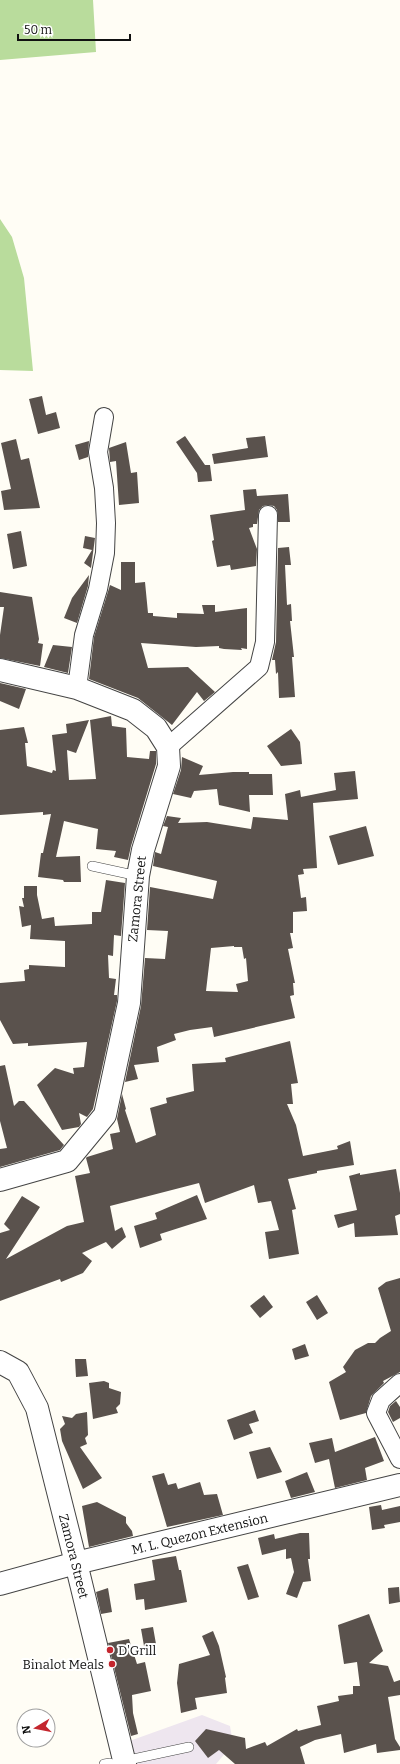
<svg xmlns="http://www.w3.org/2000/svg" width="400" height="1764" font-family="Bitter,serif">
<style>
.industrial{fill:#eee6ef}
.forest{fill:#b9dc9c}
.building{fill:#5a524d;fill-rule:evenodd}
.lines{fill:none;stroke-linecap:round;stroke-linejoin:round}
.service-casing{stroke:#444;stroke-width:10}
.minor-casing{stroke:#444;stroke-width:20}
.tertiary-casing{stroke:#444;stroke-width:24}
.service{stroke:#fff;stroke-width:9}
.minor{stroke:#fff;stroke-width:18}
.tertiary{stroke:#fff;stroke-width:22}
.poi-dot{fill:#c4262e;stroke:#fff;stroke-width:1.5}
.labels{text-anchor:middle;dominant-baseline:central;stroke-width:4;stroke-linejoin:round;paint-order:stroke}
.street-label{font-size:13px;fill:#111;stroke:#fff}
.poi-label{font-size:13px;fill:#111;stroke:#fff;text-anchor:start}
</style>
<rect width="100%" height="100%" fill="#fffdf5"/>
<path class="industrial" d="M202,1715L230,1726L233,1744L216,1764H129L124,1743Z"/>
<path class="forest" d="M0,0H93L96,52L0,60Z
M0,219L12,237L24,278L33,371L0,370Z"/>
<path class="building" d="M42,396L46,415L56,412L60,428L38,434L29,399Z
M185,436L205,465H210L212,481L198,482L197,473L176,442Z
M265,436L268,457L214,464L212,454L248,448L246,438Z
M16,439L21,460L29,458L40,508L4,510L1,491L11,489L1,443Z
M89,441L88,457L79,460L75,445Z
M126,442L131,473L137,472L139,503L119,505L116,461L110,462L109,448Z
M256,489L257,496L288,494L290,522H278L277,510L274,506L268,505L263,506L259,510L257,524H253V527L249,528L257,549L256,566L231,570L230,565L217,567L212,541L214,540L210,515L245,510L243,490Z
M21,531L27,566L13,569L7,534Z
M85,536L95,538L91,568L84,563L92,550L83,548Z
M289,547L291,565H285L287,605L291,604L292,621H290L294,657H292L295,697L279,698L278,672L276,674L275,660H272L276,642L278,548Z
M121,562H135V583L145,582L148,613H153V616L177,618V613L204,614L202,605H215V612L247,608V649L241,648L242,650L224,649L219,648V646L196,647L141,643L148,668L188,667L215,692L204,701L197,692L172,725L138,698L89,679L94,637L110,585L121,590Z
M89,575L88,586L77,623L64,618L72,598Z
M0,592L32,597L39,639L38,643L43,644L40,666L0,658V635L4,607H0Z
M53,645L72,647L68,673L44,667Z
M0,683L26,689L19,709L0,701Z
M111,716L112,726L126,728L127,757L149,759L150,751H156V764L131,846L128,860L114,857L116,851L96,849L98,829L64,821L56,857L80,856L81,882H64L63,880L38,877L41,853H43L51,814L43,815V812L0,815V730L24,727L28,743H25L27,766L52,773L53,770L56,771L52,735L67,733L66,724L89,720L76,753L67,750L69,780L96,779L90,720Z
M291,729L300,742L302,764L281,766L267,746Z
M182,757L203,766L199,775L233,772H249V774H272L273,795H249L250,812L219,805L217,789L194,791L191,798L173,794L181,770Z
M355,771L358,799L313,803L317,868L303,869L304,874L298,875L301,898L306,897L307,911L293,912V933H290L293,948L288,949L295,983H293L294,995L290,996L295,1018L214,1037L212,1027L190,1030L174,1034L176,1040L157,1047L159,1062L134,1065L138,1079L125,1082L141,1006L145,958L165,959L168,931L147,930L150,887L213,899L217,881L153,866L155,852L161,854L168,827L163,826L167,816L181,818L178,823L207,822L251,829L253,817L288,820L285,794L300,790L301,797L336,790L334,773ZM234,946V947H242L244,959L246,958L248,981L236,984L238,992L206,991L211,948Z
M366,826L374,856L338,865L329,836Z
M106,880L125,883L121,936L114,935L113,956L108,955L109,978L116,979L114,995H117V1001L93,1109L87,1117L79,1113L81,1124L79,1127L62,1130L37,1085L55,1068L74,1074L73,1068L84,1067L87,1042L28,1046V1043L13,1044L0,1020V983L25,981L24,970L29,969V965L65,967V941L30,939L31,925L22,927L19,906L24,907L22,898H24V886H37V895L42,919L54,917L55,926L92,924V912H101Z
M290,1041L298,1083L291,1084L293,1104H287L296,1125L303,1156L338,1149L337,1146L350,1141L354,1165L317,1171V1173L288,1179L296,1209L292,1210L299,1254L269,1259L265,1232L279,1230L271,1201L258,1203L254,1185L205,1203L199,1183L110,1206L115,1231L122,1227L126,1237L112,1249L106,1242L82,1253L92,1261L83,1273L61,1282L60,1279L0,1301V1233L10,1230L4,1224L22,1196L40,1207L6,1259L67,1226L84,1222L75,1176L90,1173L86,1158L87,1157L113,1149L110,1134L120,1132L117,1119L122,1094L126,1109L125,1110L136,1143L156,1135L150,1108L167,1103L166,1098L194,1091L192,1064L226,1062L225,1058Z
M5,1065L14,1106L19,1101H24L64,1145L60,1150L0,1167V1149L7,1148L0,1121V1066Z
M396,1169L400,1193V1214L395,1216L398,1235L355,1237L354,1223L338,1228L334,1215L357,1210L349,1176L360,1173V1175Z
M197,1195L207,1219L160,1234L162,1240L140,1248L134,1226L157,1219L155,1213Z
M400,1278V1372L383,1381L384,1383L371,1396L366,1413L340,1420L329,1382L346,1372L343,1367L355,1350L368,1343H375L380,1338L391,1331L378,1288L386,1282Z
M264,1295L273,1307L260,1318L250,1306Z
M317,1295L328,1313L317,1320L306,1302Z
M305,1344L309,1356L295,1360L292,1349Z
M75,1359H86L88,1376L76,1377Z
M104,1381L109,1383V1388L121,1392L120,1404L116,1408L118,1413L93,1419L89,1383Z
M396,1401L400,1407V1418L393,1422L388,1412L390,1406Z
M255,1410L259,1421L249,1424L253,1433L234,1440L227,1420Z
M87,1412L88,1435L85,1438L87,1444L80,1447L102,1478L83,1489L62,1441L60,1429L65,1424L62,1416L72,1418L76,1414Z
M375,1437L384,1461L365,1468L367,1480L335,1488L329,1459L315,1463L309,1443L332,1438L335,1452Z
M270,1447L282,1472L257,1479L249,1452Z
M307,1472L315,1492L291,1498L285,1481Z
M164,1473L168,1485L176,1483L178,1489L200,1482L204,1495L217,1494L223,1515L167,1527L152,1476Z
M97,1502L126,1517V1523L132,1531L133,1536L89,1547L82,1506Z
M381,1505L382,1510L400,1506V1522L384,1525L385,1528L372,1530L369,1507Z
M300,1533H309L310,1559H308L311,1581L303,1582L297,1598L286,1594L294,1572L291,1558L286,1559V1549L262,1555L258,1538L274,1534L275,1539Z
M176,1556L179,1570H181L187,1602L145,1610L144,1599L136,1600L134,1584L155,1580L152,1560Z
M248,1564L259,1597L248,1600L237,1567Z
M399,1587L400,1602L389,1604L388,1588Z
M108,1588L112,1612L101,1614L96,1592Z
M369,1614L383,1651L369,1663L388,1666L394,1682L400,1680V1695L388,1697L395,1739L400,1747V1750L377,1753L376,1744L344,1753L341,1734L315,1740L300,1747L305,1764H235L219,1750L208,1758L195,1741L206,1729L245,1738L246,1749L265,1742L267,1746L297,1729L298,1731L321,1725L317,1706L339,1701L338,1696L353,1694V1686H360L357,1662L344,1664L338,1625Z
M153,1627L156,1644L144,1646L141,1629Z
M213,1631L219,1646L226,1677L225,1678L227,1693L195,1698L197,1709L181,1713L177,1683L179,1664L210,1655L202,1636Z
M129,1639L137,1664L145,1662L151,1691L132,1695L133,1713L138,1734L131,1736L108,1643Z"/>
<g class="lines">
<defs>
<path id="service" d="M92,866L138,876
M124,1761L189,1747
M104,1764L110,1763"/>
<path id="minor" d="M77,688L84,635L98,589L105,553L106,523L104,488L98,452L104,417
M168,747L259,667L265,642L268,515
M400,1383L381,1400L376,1413L400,1459"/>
<g id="tertiary">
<path d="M0,670L77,688L133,710L156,728L168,747L169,766L143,850L138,876L129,1003L105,1115L67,1161L0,1180"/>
<path id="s1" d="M0,1362L18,1372L37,1408L76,1563L125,1764"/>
<path id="s2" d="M0,1584L76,1563L400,1485"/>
</g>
</defs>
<use href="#service" class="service-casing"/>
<use href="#minor" class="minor-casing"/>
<use href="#tertiary" class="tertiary-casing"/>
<use href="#service" class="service"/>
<use href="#minor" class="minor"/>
<use href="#tertiary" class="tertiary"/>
</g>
<g class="poi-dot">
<circle cx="110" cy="1650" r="4"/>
<circle cx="112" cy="1664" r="4"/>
</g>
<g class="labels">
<g class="street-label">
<text transform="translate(137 899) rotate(-84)">Zamora Street</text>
<text stroke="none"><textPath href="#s2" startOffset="206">M. L. Quezon Extension</textPath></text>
<text stroke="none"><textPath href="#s1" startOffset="214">Zamora Street</textPath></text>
</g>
<g class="poi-label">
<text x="118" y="1650">D'Grill</text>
<text x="104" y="1664" text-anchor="end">Binalot Meals</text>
</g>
</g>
<g transform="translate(36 1728) rotate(260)"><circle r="19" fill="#ffffff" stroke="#a0a0a0"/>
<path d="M0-3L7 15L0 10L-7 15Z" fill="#c4262e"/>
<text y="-6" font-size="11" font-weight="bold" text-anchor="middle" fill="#111111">N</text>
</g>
<path d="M18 34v6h112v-6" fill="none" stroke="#111111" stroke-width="2"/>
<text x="24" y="34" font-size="12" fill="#111111" stroke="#ffffff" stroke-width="3" paint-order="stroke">50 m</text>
</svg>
